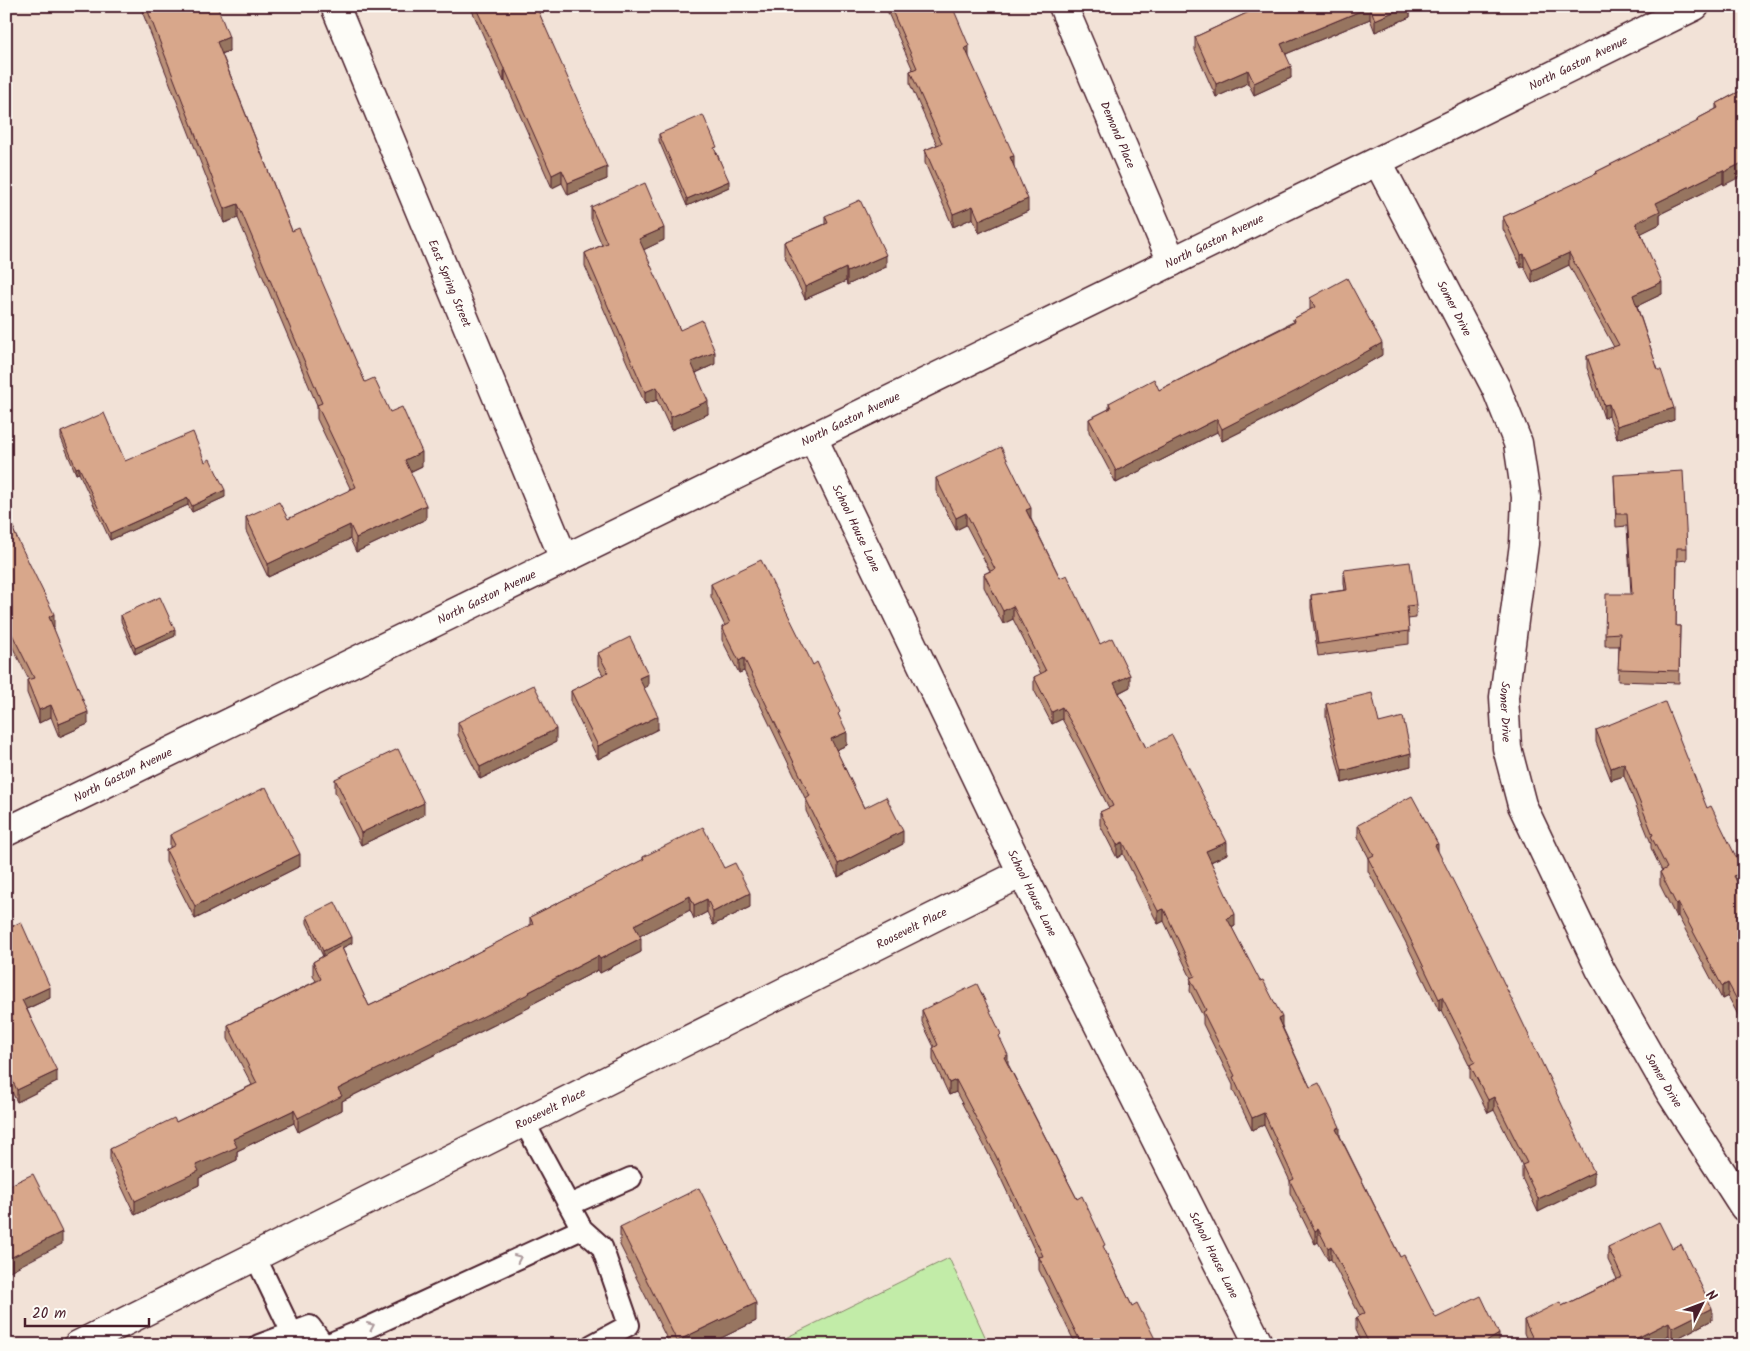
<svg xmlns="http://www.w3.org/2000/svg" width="1750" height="1351" font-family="Kalam,sans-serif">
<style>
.green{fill:#c2eca8;stroke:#86866a}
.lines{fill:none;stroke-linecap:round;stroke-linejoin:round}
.lane-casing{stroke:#4a1f2b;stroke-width:24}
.street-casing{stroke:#4a1f2b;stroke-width:31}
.lane{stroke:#fdfcf7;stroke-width:20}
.street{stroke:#fdfcf7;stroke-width:28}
.wall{fill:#ba9078;stroke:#4a1f2b}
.shaded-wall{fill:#977561;stroke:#4a1f2b}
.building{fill:#d8a78b;stroke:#4a1f2b}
.oneway{stroke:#ac999b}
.labels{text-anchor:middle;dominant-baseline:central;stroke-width:4;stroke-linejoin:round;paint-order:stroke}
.street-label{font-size:12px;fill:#4a1f2b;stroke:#fdfcf7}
</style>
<rect width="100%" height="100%" fill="#f2e2d7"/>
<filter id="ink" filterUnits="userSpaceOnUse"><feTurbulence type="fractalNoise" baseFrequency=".02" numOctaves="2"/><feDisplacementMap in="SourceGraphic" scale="10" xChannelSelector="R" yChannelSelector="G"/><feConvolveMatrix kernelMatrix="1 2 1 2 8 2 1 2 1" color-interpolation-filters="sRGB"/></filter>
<g filter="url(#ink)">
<path class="green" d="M949,1258L989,1345H771Z"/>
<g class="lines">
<defs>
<path id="lane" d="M524,1122L582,1229L602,1247L629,1325L592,1345
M569,1205L631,1178
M255,1256L292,1333
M259,1345L310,1326L324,1345
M326,1345L367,1328L582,1229"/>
<g id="street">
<path id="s1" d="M335,6L564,559"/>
<path id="s2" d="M1063,6L1172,262"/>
<path id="s3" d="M1378,162L1496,388L1518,443L1526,497L1524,544L1504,697L1507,748L1522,805L1600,969L1670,1092L1744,1207"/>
<path id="s4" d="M813,438L1022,873L1259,1345"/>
<path id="s5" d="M6,832L1695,6"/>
<path id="s6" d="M78,1345L1022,873"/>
</g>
</defs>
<use href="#lane" class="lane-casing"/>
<use href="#street" class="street-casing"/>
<use href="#lane" class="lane"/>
<use href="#street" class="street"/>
</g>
<path class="wall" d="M140,6H217L229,51L222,54L292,231L365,382L390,412L422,466L410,472L426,519L356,552L350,539L268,577L246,531V517L288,519L351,490L317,419V405L238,218L224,223Z
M470,6H536L607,179L568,195L562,183L552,188L505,81L504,82Z
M885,6H945L969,57L1014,167L1028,211L979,233L973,218L953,227L925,163V150L937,145L910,84V71L913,70Z
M1262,6H1410V17L1375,32L1370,19L1286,54L1291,78L1254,95L1248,83L1216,97L1195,50V37Z
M1744,89L1724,185L1723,183L1660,214V224L1641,233L1662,294L1637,306L1674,420L1617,439L1609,416L1604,418L1587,368V356L1614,347L1569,265L1532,283L1524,266L1521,268L1503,229V217L1596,174V172L1697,122V119L1716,109V104Z
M659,134L717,153L729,187L687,206L659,141Z
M591,207L664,240L643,250L680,330L715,364L696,373L708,414L671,430L657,400L645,404L585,266V253L602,245L591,219Z
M825,216L886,267L847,285L846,281L805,299L784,255V242L825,224Z
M1310,298L1382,355L1296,404L1222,441L1217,432L1116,483L1089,432V419L1109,409V403L1159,390L1293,322V319L1310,310Z
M61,432L125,461L205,462L225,497L192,512L188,505L110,540L79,473L76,474L61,438Z
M1614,475L1687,548V560L1677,561L1676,626H1680L1679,683L1618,681L1619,646H1605V634L1631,594L1627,526L1616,527Z
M936,478L1031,519L1060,578L1100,644L1130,687L1119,693L1146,748L1227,854L1211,862L1235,926L1232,928L1282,1026L1310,1087L1340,1136L1400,1257L1436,1318L1499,1345H1363L1356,1330V1318L1360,1316L1331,1259L1328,1260L1318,1242L1315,1244L1290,1193V1181L1264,1125L1252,1130L1233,1090V1085L1203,1024V1016L1190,991L1191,978L1164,921L1158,924L1123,854L1117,858L1100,825V812L1109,808L1080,751L1062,719L1052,724L1034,690V677L1041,674L1013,619L1003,624L984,587V574L990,571L966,525L956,530L936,491Z
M6,510L15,534L54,627H53L88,724L59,737L51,717L39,723L27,693V680H29L6,634Z
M1344,570L1416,605V618L1408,619L1409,631V644L1318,656L1311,608V595L1345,590L1344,583Z
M711,584L813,665L840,719L847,745L836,750L864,808L903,844L838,877L806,811V800L744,671L739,673L722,640V627L725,626L711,597Z
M121,615L175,636L135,654L121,621Z
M598,653L648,686L644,688L658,729L598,759L571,703V691L603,675L598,666Z
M1326,704L1379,723L1411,766L1342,783L1326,717Z
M458,722L556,742L480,779L458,735Z
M1596,730L1707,808L1743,883L1739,886L1744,895V1026L1728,996L1722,999L1678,916L1676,917L1660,885V872L1662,871L1651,848V843L1624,776L1611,780L1596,742Z
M335,779L424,815L361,845L335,792Z
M1358,825L1438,852L1594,1184L1538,1212L1522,1178V1165L1494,1110L1488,1113L1470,1077V1066L1442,1010L1439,1011L1405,941L1368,871V858H1369L1358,837Z
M170,835L300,866L195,919L166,862V850L170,848Z
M643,857L724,868L750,907L713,925L707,912L694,919L690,910L639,936L641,952L600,973L598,970L530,1005V1007L342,1101V1110L298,1132L294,1123L237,1151V1160L199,1178V1185L135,1215L110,1162V1149L176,1122L252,1085L228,1039V1025L316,981L313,975V962L323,956L307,923V916L352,943L342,948L369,1006L430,977L530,926V917L643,860Z
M6,929L50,998L27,1009L57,1082L17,1102L6,1080Z
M922,1010L1001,1041L1008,1064L1077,1199L1105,1251L1132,1306L1158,1345H1076L1039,1270V1260L996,1168L956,1092L949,1095L933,1060V1048L934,1047L922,1022Z
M620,1227L756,1321L707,1345H670L620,1245Z
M1608,1247L1672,1248L1712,1320L1672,1341L1669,1335L1649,1345H1529L1524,1333V1320L1562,1306L1617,1279L1608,1260Z"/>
<path class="shaded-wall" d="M1407,6H1410V17L1375,32V20Z
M1370,7V19L1281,56V44Z
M229,37V51L217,55V42Z
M969,46V59L965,48Z
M1291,66V78L1254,95V83Z
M504,69H505V81L504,82Z
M1248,70V83L1216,97V84Z
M1014,156V168L1010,157Z
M1744,162V175L1724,185V172Z
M607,167V179L568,195V183Z
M562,170V183L552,188V175Z
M1723,170V183L1660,214V224L1636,236V223L1656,203Z
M729,181V187L687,206V199Z
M1028,199V211L979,233V220Z
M238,204V218L224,223V209Z
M973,206V218L953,227V214Z
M664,228V240L639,252V239Z
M1569,253V265L1532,283V270Z
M1524,254V266L1521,268V255Z
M886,255V267L847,285V272Z
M846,268V281L805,299V287Z
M1662,282V294L1633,308V295Z
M1382,343V355L1296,404L1222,441V429Z
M715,352V364L691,375V362Z
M657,387V400L645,404V392Z
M708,401V414L671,430V417Z
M1609,404V416L1604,418V405Z
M1674,408V420L1617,439V426Z
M1217,419V432L1116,483V471Z
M422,452V466L405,474V460Z
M79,467V473L76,474V468Z
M225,490V497L192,512V506Z
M188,498V505L110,540V533Z
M426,505V519L356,552V538Z
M1031,508V520L1026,510Z
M966,513V525L956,530V518Z
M350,525V539L268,577V564Z
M1013,606V619L1003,624V611Z
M54,614V627L49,629V617Z
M175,630V636L135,654V648Z
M744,658V671L739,673V661Z
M648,674V686L639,690V678Z
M1130,675V687L1114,695V683Z
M51,705V717L39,723V710Z
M1062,707V719L1052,724V712Z
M88,712V724L59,737V724Z
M658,716V729L598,759V746Z
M556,729V742L480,779V767Z
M847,732V745L831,752V739Z
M1411,753V766L1342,783V771Z
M1624,763V776L1611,780V768Z
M424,803V815L361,845V833Z
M903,831V844L838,877V864Z
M1123,842V854L1117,858V845Z
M1227,842V854L1206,864V851Z
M1438,844V856L1435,845Z
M300,854V866L195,919V906Z
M1743,871V883L1734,888V876Z
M750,893V907L713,925V912Z
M690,896V910L634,939V925Z
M707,899V912L694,919V905Z
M1678,903V916L1676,917V904Z
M1164,909V921L1158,924V911Z
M1235,914V926L1227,930V918Z
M352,937V943L323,957V951Z
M641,938V952L600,973V959Z
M598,956V970L530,1005V1007L342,1101V1110L298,1132V1118L338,1089L529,992Z
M1728,983V996L1722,999V986Z
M50,987V998L22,1011V1000Z
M1442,997V1010L1439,1011V999Z
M1282,1017V1029L1278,1019Z
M1008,1055V1067L1004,1057Z
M57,1071V1082L17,1102V1090Z
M956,1080V1092L949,1095V1083Z
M1494,1097V1110L1488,1113V1100Z
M294,1110V1123L237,1151V1160L199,1178V1185L135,1215V1201L196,1165L233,1139Z
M1264,1113V1125L1252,1130V1118Z
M1340,1127V1139L1336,1129Z
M1594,1172V1184L1538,1212V1199Z
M1318,1229V1242L1315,1244V1231Z
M62,1232V1244L6,1273V1260Z
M1331,1246V1259L1328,1260V1248Z
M756,1303V1321L707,1345H677V1341Z
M1712,1308V1320L1672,1341V1328Z
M1669,1322V1335L1649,1345H1623Z
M1499,1334V1345H1481Z"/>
<path class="building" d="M146,6H217L229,37L217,42L292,231L299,228L365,382L374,378L390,412L402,407L422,452L405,460L426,505L356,538L350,525L268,564L246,517L279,502L288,519L356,487L317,405L322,403L238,204L224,209Z
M475,6H536L607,167L568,183L562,170L552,175L505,69H504Z
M890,6H945L947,11L953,8L969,46L965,48L1014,156L1010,157L1028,199L979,220L973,206L953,214L925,150L942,143L910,71L917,68Z
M1262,6H1407L1375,20L1370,7L1281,44L1291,66L1254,83L1248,70L1216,84L1195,37Z
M1744,89V162L1724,172L1723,170L1656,203L1660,211L1636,223L1662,282L1633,295L1658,370H1661L1674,408L1617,426L1609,404L1604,405L1587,356L1619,345L1569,253L1532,270L1524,254L1521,255L1503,217L1597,173L1596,172L1698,121L1697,119L1718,108L1716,104Z
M703,115L717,147L714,148L729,181L687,199L659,134Z
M645,183L664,228L639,239L680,330L702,320L715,352L691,362L708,401L671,417L657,387L645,392L585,253L607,243L591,207Z
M860,200L886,255L847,272L846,268L805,287L784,242L828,223L825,216Z
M1347,278L1382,343L1296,391L1222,429L1217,419L1116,471L1089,419L1111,408L1109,403L1154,379L1159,390L1295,322L1293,319L1315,307L1310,298Z
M104,413L125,461L193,432L205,462L210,459L225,490L192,506L188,498L110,533L79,467L76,468L61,432Z
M1001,447L1031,508L1026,510L1060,578L1067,575L1100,644L1112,638L1130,675L1114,683L1146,748L1172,735L1227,842L1206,851L1235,914L1227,918L1260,981L1263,980L1282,1017L1278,1019L1310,1087L1319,1083L1340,1127L1336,1129L1400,1257L1404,1255L1436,1318L1481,1296L1499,1334L1481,1345H1370L1356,1318L1365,1313L1331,1246L1328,1248L1318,1229L1315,1231L1290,1181L1294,1179L1264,1113L1252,1118L1233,1077L1235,1076L1203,1012L1206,1010L1190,978L1195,976L1164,909L1158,911L1123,842L1117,845L1100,812L1113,806L1080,738L1062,707L1052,712L1034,677L1046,671L1013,606L1003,611L984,574L995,569L966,513L956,518L936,478Z
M1683,471L1687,548H1677L1676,626H1680L1679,671L1618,669L1620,633L1605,634L1606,594H1632L1627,514H1616L1614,475Z
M6,510L15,529L13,530L54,614L49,617L88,712L59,724L51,705L39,710L27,680L34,678L6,622Z
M761,560L813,665L817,662L840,712L838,714L847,732L831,739L864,808L886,797L903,831L838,864L806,799L810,796L744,658L739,661L722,627L730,623L711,584Z
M1410,562L1416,605L1407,606L1409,631L1318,644L1311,595L1347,590L1344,570Z
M160,597L175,630L135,648L121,615Z
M630,637L648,674L639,678L658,716L598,746L571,691L608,672L598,653Z
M534,685L556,729L480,767L458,722Z
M1372,693L1379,723L1403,717L1411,753L1342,771L1326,704Z
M1665,702L1707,808L1711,806L1743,871L1734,876L1744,895V1013L1728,983L1722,986L1678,903L1676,904L1660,872L1667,868L1651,836L1653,835L1624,763L1611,768L1596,730Z
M398,749L424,803L361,833L335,779Z
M266,787L300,854L195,906L166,850L175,845L170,835Z
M1412,796L1438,844L1435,845L1491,956L1594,1172L1538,1199L1522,1165L1527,1163L1494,1097L1488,1100L1470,1065L1475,1062L1442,997L1439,999L1405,928L1368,858L1374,855L1358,825Z
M703,827L724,868L735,863L750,893L713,912L707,899L694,905L690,896L634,925L641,938L600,959L598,956L529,992L530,993L338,1089L342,1096L298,1118L294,1110L233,1139L237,1147L196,1165L199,1171L135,1201L110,1149L174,1118L176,1122L257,1083L228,1025L321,979L313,962L341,946L369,1006L430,977L533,924L530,917L644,859L643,857Z
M335,902L352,937L323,951L307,916Z
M21,922L50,987L22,1000L57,1071L17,1090L6,1068V929Z
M977,984L1001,1034L999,1036L1008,1055L1004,1057L1077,1199L1082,1196L1105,1245L1103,1246L1132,1306L1137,1303L1158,1345H1082L1039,1257L1043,1256L996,1156L956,1080L949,1083L933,1048L938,1045L922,1010Z
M33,1174L62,1232L6,1260V1187Z
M699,1188L756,1303L677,1341L620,1227Z
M1659,1222L1672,1248L1681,1244L1712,1308L1672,1328L1669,1322L1623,1345H1536L1524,1320L1560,1302L1562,1306L1622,1277L1608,1247Z"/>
<defs><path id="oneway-chevron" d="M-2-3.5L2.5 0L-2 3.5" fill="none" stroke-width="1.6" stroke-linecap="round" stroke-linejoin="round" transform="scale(1.25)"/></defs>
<g class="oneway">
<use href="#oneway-chevron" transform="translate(518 1258) rotate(-25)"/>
<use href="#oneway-chevron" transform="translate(371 1326) rotate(-24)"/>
</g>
</g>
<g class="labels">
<g class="street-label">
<text stroke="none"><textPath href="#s5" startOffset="1750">North Gaston Avenue</textPath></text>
<text stroke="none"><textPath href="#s2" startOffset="140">Demond Place</textPath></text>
<text stroke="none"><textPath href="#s5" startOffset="1345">North Gaston Avenue</textPath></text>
<text stroke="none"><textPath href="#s1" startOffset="300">East Spring Street</textPath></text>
<text stroke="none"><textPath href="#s3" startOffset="165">Somer Drive</textPath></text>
<text stroke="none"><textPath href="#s5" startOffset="940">North Gaston Avenue</textPath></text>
<text stroke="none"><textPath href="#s4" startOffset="100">School House Lane</textPath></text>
<text stroke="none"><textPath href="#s5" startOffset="535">North Gaston Avenue</textPath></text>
<text stroke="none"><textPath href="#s3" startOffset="585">Somer Drive</textPath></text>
<text stroke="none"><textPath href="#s5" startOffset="130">North Gaston Avenue</textPath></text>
<text stroke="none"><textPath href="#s4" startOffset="505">School House Lane</textPath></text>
<text stroke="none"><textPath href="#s6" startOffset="932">Roosevelt Place</textPath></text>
<text stroke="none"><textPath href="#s3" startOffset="990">Somer Drive</textPath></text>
<text stroke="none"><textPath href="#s6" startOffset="528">Roosevelt Place</textPath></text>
<text stroke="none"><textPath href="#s4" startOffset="910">School House Lane</textPath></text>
</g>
</g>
<rect width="1750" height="1351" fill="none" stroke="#fdfcf7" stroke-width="25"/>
<rect x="12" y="12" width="1725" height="1326" fill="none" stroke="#4a1f2b" stroke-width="2" filter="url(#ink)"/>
<g transform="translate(1702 1304) rotate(48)" stroke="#fdfcf7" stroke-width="4" paint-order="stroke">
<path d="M0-4L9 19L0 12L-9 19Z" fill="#4a1f2b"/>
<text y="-8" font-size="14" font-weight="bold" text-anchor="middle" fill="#4a1f2b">N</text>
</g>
<path d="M25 1318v8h124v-8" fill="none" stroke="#4a1f2b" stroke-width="2.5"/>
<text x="32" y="1318" font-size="15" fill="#4a1f2b" stroke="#fdfcf7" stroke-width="4" paint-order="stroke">20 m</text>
</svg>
